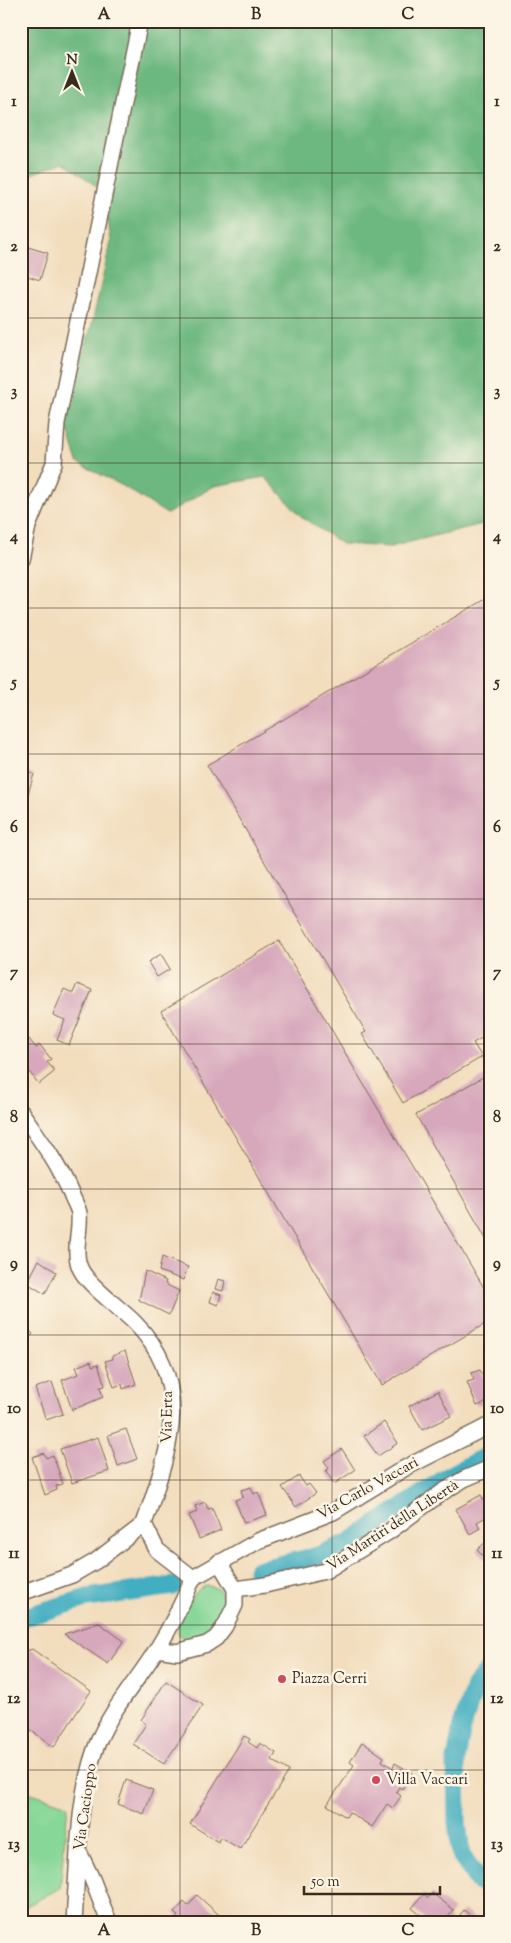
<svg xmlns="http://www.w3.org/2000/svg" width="511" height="1943" font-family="'Sorts Mill Goudy',serif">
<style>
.green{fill:#87d798;stroke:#61805b}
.forest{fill:#6db880;stroke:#54714f}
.water{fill:#42aec1;stroke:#3e6c70}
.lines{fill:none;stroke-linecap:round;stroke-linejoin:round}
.canal{stroke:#42aec1;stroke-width:19}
.building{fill:#d7a7bc}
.minor-casing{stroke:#7b6956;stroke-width:18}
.minor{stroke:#fff;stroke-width:15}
.grid{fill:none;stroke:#3b2a1e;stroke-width:1;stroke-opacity:0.55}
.poi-dot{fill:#d1495b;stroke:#fcf5e5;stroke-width:2}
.labels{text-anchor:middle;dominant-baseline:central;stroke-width:5;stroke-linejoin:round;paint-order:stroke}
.street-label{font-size:15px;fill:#3b2a1e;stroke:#fcf5e5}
.poi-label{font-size:15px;fill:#3b2a1e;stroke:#fcf5e5;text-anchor:start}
.neatline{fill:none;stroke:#3b2a1e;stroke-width:2}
.grid-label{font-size:16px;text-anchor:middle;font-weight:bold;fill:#3b2a1e}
</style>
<rect width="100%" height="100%" fill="#fcf5e5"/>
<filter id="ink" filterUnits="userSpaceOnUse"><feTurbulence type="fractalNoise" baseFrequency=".02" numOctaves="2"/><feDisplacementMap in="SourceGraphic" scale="10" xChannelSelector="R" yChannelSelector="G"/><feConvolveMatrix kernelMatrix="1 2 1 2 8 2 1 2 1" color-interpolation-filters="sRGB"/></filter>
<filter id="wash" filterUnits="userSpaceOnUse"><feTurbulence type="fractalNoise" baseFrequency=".0096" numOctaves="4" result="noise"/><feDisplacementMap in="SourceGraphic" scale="20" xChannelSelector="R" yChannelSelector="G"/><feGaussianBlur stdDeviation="1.12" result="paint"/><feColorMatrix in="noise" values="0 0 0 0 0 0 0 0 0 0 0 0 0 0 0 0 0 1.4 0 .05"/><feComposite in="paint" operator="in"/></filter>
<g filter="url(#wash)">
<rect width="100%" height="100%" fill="#f2ddbd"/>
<path class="green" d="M205,1586C246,1584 214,1663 179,1635C175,1619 190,1593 205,1586Z
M21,1757L22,1790L68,1805L60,1888L21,1909Z"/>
<path class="forest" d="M21,21H490V42L486,47L482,76L490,88V522L390,547L342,544L302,517L265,477L214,486L167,514L123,486L78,463L64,417L92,324L111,241L104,192L64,162L21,178Z"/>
<path class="water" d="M490,42V88L482,76L486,47Z"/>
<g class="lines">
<path class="canal" d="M257,1570L318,1556L350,1542L451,1475L490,1454
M21,1618L87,1598L173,1586
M490,1668L475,1686L462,1726L456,1760L457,1821L461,1855L479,1882H490"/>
</g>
<g id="blocks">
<path class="building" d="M21,245L48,253L40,280L21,274Z
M490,596V1033L473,1043L482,1057L403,1103L362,1034L366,1032L207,765Z
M21,766L26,767L24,771L34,774L22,813Z
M279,941L490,1298V1321L382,1385L161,1011Z
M161,954L170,969L157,977L148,962Z
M77,984L92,990L69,1045L57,1040L65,1020L53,1015L64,989L73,993Z
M29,1039L36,1048L40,1045L51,1059L47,1062L55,1071L39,1084L21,1062V1045Z
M490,1073V1246L416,1115Z
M162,1257L188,1267L183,1280L159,1271Z
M39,1260L56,1272L45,1294L27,1283Z
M145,1271L166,1281L165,1284L179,1291L169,1315L139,1300Z
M218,1279L225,1281L223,1291L215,1289Z
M213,1292L221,1295L218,1305L210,1302Z
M23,1324L33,1334L21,1346V1326Z
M125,1351L136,1384L123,1389L122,1384L114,1387L105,1361L113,1359L112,1356Z
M91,1361L92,1366L98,1364L105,1386L100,1387L103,1397L72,1410L62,1380L79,1374L76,1367Z
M480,1370L483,1377L490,1374V1401L477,1406L467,1382L474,1380L471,1373Z
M52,1382L63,1414L46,1420L35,1388Z
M438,1391L451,1416L422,1430L409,1406Z
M384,1422L398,1443L378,1456L364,1436Z
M126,1429L137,1459L118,1466L108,1435Z
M98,1437L109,1471L72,1483L60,1449Z
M342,1449L355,1470L334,1484L326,1471L329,1468L324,1461Z
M44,1453L46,1458L53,1455L63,1484L56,1486L57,1490L45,1495L32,1457Z
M299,1476L306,1486L309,1484L316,1493L296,1507L282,1487Z
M251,1487L254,1494L258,1492L267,1515L244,1523L235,1500L243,1497L241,1490Z
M481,1495L490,1511V1515L477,1522L480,1528L470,1534L456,1509Z
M205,1502L208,1509L212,1508L221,1530L199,1539L189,1515L197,1512L195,1506Z
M488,1540L490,1542V1563L477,1550Z
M99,1623L124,1641L108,1664L64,1634Z
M32,1649L91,1691L54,1747L21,1723V1653Z
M166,1681L203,1705L164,1764L133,1744L146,1724L141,1720Z
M244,1736L250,1739L248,1742L257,1748L260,1743L276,1753L272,1760L289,1771L240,1849L220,1837L218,1842L190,1824Z
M362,1742L384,1757L382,1761L393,1768L395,1763L412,1773L402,1789L399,1787L396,1792L401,1796L393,1808L387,1804L372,1827L349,1812L346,1817L327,1805L354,1765L350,1762Z
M126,1780L153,1790L144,1814L118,1804Z
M432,1893L454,1910L448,1917L450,1919L448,1922H421L424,1918L412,1908L424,1894L428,1898Z
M197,1895L227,1922H173L178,1916L174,1913L184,1902L188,1906Z
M464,1910L475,1920L473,1922H465L459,1916Z"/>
</g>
</g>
<g filter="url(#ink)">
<use href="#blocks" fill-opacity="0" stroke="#7b6956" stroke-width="1"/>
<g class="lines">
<defs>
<path id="minor" d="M21,559L28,526L54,463L57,423L140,21
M21,1112C40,1139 59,1165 72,1196C74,1201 78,1208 79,1213C81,1231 72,1253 81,1270C89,1286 121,1309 135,1323C196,1385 168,1453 144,1524L157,1550L193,1578C183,1602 171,1627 157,1649C138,1680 112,1708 98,1742C77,1792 78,1867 74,1922
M193,1578L258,1541L333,1512L405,1468L490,1425
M235,1589L265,1585L325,1571L390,1531L441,1493L464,1479L490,1468
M21,1593L72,1575L96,1561L144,1524
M157,1649L177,1652L207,1644L216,1638L225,1626L235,1605V1589L219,1562
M80,1854L92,1879L109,1922"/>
</defs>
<use href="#minor" class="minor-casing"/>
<use href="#minor" class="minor"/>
</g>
</g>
<path class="grid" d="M180,21V1922M332,21V1922M21,173H490M21,318H490M21,463H490M21,608H490M21,754H490M21,899H490M21,1044H490M21,1189H490M21,1335H490M21,1480H490M21,1625H490M21,1770H490"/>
<g class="poi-dot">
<circle cx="282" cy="1679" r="5"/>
<circle cx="376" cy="1780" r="5"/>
</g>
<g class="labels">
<g class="street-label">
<text transform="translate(168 1417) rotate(-89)">Via Erta</text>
<text transform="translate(368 1489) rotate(-29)">Via Carlo Vaccari</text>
<text transform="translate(393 1526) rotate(-33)">Via Martiri della Libertà</text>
<text transform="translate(86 1807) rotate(-82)">Via Cacioppo</text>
</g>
<g class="poi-label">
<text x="292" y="1679">Piazza Cerri</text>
<text x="386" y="1780">Villa Vaccari</text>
</g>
</g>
<rect width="511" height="1943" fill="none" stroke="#fcf5e5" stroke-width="55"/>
<g transform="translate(72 72)" stroke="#fcf5e5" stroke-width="4" paint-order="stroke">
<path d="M0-4L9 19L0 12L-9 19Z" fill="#3b2a1e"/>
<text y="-8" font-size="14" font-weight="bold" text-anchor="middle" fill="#3b2a1e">N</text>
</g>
<path d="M304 1886v8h136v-8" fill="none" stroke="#3b2a1e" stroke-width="2.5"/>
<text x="311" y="1886" font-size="15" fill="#3b2a1e" stroke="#fcf5e5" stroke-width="4" paint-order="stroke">50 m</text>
<rect x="28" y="28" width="456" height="1888" class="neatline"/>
<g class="grid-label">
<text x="104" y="19">A</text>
<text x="256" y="19">B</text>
<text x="408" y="19">C</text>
<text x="14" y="106">1</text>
<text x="497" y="106">1</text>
<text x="14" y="251">2</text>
<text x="497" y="251">2</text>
<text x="14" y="396">3</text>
<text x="497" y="396">3</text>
<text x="14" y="541">4</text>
<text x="497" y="541">4</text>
<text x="14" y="687">5</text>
<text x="497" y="687">5</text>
<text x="14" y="832">6</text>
<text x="497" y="832">6</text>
<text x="14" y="977">7</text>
<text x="497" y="977">7</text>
<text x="14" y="1122">8</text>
<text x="497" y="1122">8</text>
<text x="14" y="1268">9</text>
<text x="497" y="1268">9</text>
<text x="14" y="1413">10</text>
<text x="497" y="1413">10</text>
<text x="14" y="1558">11</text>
<text x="497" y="1558">11</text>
<text x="14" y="1703">12</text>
<text x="497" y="1703">12</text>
<text x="14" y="1849">13</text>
<text x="497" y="1849">13</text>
<text x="104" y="1935">A</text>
<text x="256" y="1935">B</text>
<text x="408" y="1935">C</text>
</g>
</svg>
